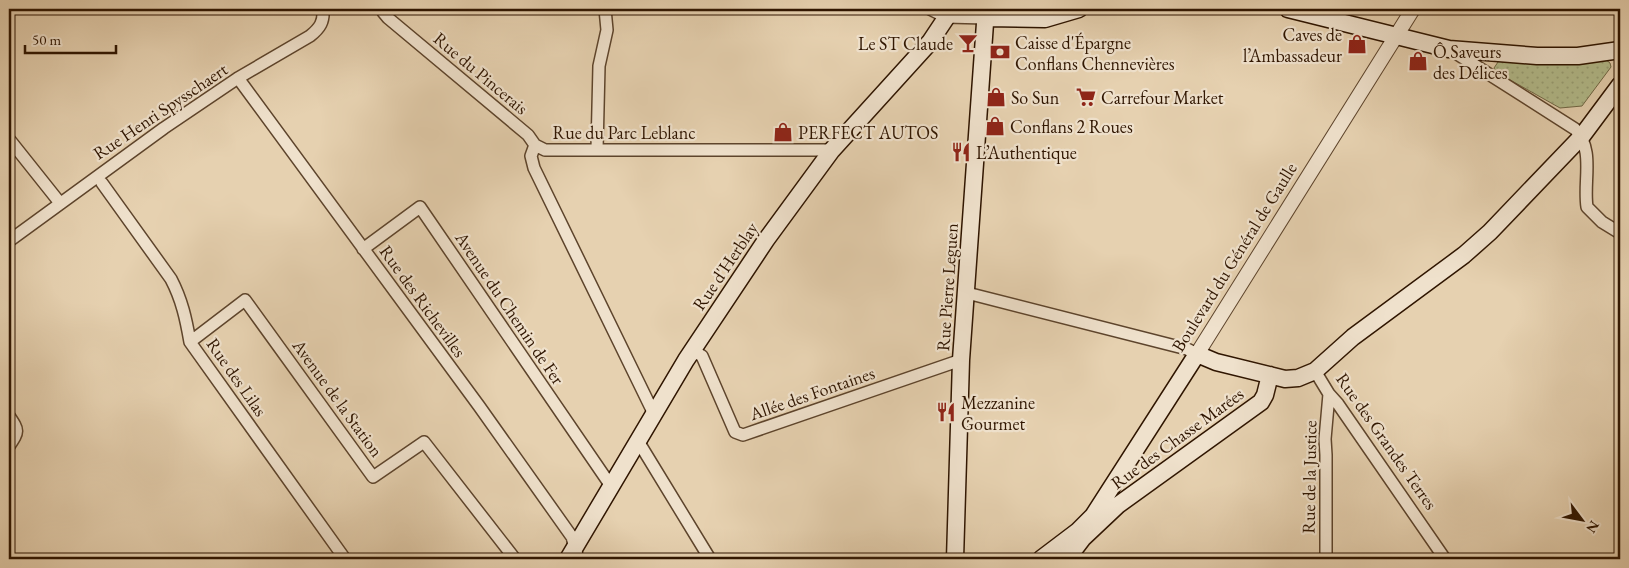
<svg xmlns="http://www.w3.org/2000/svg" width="1629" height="568" font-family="'EB Garamond',serif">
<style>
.grass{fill:url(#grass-dots);stroke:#716846}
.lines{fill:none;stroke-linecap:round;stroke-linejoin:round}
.minor-casing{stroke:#5d442c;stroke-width:14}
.tertiary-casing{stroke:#5d442c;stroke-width:16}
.secondary-casing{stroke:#2f1500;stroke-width:19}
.minor{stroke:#efe1cc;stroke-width:11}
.tertiary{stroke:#efe1cc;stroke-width:14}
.secondary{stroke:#efe1cc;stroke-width:16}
.labels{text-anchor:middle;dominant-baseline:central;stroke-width:4.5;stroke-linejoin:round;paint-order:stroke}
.poi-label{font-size:18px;fill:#2f1500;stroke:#efe1cc;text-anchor:start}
.street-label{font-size:18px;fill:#2f1500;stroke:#efe1cc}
</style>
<defs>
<pattern id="grass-dots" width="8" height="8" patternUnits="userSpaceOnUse" patternTransform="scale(1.25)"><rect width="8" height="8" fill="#b3bc8c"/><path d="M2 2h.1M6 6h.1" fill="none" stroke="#9aa177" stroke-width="1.8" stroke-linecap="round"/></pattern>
</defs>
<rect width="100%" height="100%" fill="#e6d1b0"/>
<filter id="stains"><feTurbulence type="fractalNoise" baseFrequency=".004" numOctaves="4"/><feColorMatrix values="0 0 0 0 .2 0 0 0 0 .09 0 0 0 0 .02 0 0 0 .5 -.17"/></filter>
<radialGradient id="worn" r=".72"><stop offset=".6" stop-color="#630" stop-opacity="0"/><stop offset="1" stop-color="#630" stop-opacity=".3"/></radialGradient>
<path class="grass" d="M1500,59H1605L1610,63L1611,67L1582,106L1560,108L1496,72L1494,68Z"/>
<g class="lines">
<defs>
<path id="minor" d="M383,9V12L388,18L528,135L535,145
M930,9L946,17L986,18
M1451,50L1575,129C1595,150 1583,181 1587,207L1602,222L1620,233
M238,78L479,406L572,537L578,559
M9,139L60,203
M535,145L545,150H832
M535,145L531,156L534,168L654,414
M597,149L599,66L607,30L605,9
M102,183L171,279C182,300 186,319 190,342L345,559
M9,241L164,128L238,78L310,36C320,28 324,22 323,9
M363,249L420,207L611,486
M967,293L1187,349L1197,354
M190,342L245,300L373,477L424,442L515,559
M692,350L702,356L735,432L743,435L961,360
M1315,371L1329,394L1338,404L1445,559
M9,416C19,431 19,431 9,446
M638,441L710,559
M1326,559V455L1325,439L1329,394"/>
<path id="tertiary" d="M1197,354L1413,9"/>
<path id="secondary" d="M1288,9L1449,49L1537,56H1578L1620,50
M986,18L1045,19L1079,9
M568,559L686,360L766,240L832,150L930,42L952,9
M955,559L961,360L986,9
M1041,559L1078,531L1093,516L1197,354L1216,362L1285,379L1298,378L1315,371L1353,337L1464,255L1490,232L1582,136L1620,85
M1067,559L1083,538L1118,505L1261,402L1265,395L1270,375"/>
</defs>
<use href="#minor" class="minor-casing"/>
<use href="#tertiary" class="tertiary-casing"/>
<use href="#secondary" class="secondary-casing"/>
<use href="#minor" class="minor"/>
<use href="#tertiary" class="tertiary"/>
<use href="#secondary" class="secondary"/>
</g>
<defs>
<symbol id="bar-bare" viewBox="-9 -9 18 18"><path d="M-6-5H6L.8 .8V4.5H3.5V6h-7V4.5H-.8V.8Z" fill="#8f2418" stroke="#efe1cc" stroke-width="2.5" paint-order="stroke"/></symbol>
<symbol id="shop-bare" viewBox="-9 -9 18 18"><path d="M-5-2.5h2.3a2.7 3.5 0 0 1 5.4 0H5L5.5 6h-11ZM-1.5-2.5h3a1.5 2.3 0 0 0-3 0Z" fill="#8f2418" stroke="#efe1cc" stroke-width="2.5" paint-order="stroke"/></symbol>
<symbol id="bank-bare" viewBox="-9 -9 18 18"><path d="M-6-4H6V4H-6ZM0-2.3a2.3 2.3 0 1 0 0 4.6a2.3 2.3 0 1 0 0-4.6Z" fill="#8f2418" stroke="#efe1cc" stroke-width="2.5" paint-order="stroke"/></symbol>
<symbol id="supermarket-bare" viewBox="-9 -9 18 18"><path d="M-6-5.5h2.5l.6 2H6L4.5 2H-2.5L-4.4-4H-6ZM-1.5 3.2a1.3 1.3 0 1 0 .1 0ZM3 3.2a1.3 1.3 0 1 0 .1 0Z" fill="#8f2418" stroke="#efe1cc" stroke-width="2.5" paint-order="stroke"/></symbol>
<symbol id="restaurant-bare" viewBox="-9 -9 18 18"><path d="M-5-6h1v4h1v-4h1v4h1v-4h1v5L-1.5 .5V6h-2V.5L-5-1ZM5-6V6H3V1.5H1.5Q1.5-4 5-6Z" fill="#8f2418" stroke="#efe1cc" stroke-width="2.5" paint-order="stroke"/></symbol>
</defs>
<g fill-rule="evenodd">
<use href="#bar-bare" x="954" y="29" width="28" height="28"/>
<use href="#shop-bare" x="1343" y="30" width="28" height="28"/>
<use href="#bank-bare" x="986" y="38" width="28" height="28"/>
<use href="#shop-bare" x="1404" y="47" width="28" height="28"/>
<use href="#shop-bare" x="982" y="83" width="28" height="28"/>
<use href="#supermarket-bare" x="1072" y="83" width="28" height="28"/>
<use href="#shop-bare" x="981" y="112" width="28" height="28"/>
<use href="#shop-bare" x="769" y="118" width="28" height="28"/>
<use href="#restaurant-bare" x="947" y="138" width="28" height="28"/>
<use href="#restaurant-bare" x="932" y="398" width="28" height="28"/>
</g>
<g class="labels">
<g class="poi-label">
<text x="1342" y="34" text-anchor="end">Caves de<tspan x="1342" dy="21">l’Ambassadeur</tspan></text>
<text x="1015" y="42">Caisse d'Épargne<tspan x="1015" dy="21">Conflans Chennevières</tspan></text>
<text x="953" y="43" text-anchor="end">Le ST Claude</text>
<text x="1433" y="51">Ô Saveurs<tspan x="1433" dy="21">des Délices</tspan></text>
<text x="1011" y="97">So Sun</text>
<text x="1101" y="97">Carrefour Market</text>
<text x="1010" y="126">Conflans 2 Roues</text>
<text x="798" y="132">PERFECT AUTOS</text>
<text x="976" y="152">L’Authentique</text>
<text x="961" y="402">Mezzanine<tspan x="961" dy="21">Gourmet</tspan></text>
</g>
<g class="street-label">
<text transform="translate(481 73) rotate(40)">Rue du Pincerais</text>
<text transform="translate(160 111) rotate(-34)">Rue Henri Spysschaert</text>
<text x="624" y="132">Rue du Parc Leblanc</text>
<text transform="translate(1234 257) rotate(-58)">Boulevard du Général de Gaulle</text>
<text transform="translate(725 266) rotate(-56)">Rue d'Herblay</text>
<text transform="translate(947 287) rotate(-86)">Rue Pierre Leguen</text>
<text transform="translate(423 301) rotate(54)">Rue des Richevilles</text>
<text transform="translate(510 308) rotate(56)">Avenue du Chemin de Fer</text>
<text transform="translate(237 377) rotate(55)">Rue des Lilas</text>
<text transform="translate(812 393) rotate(-19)">Allée des Fontaines</text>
<text transform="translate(338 398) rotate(54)">Avenue de la Station</text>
<text transform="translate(1177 438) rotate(-36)">Rue des Chasse Marées</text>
<text transform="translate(1387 441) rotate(55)">Rue des Grandes Terres</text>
<text transform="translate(1309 477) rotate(-89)">Rue de la Justice</text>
</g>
</g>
<rect width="1629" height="568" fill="none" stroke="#e6d1b0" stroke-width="30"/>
<rect x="10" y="10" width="1609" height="548" fill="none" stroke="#2f1500" stroke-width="2.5"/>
<rect x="15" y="15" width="1599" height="538" fill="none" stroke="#2f1500"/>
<g transform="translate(1582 520) rotate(122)" stroke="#efe1cc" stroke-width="4" paint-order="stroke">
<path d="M0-4L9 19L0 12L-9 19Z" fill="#2f1500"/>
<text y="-8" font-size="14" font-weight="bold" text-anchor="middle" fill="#2f1500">N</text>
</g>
<path d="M25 45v8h91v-8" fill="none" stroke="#2f1500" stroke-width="2.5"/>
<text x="32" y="45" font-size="15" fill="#2f1500" stroke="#efe1cc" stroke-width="4" paint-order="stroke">50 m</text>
<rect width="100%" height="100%" filter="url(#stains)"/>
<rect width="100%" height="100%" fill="url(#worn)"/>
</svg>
